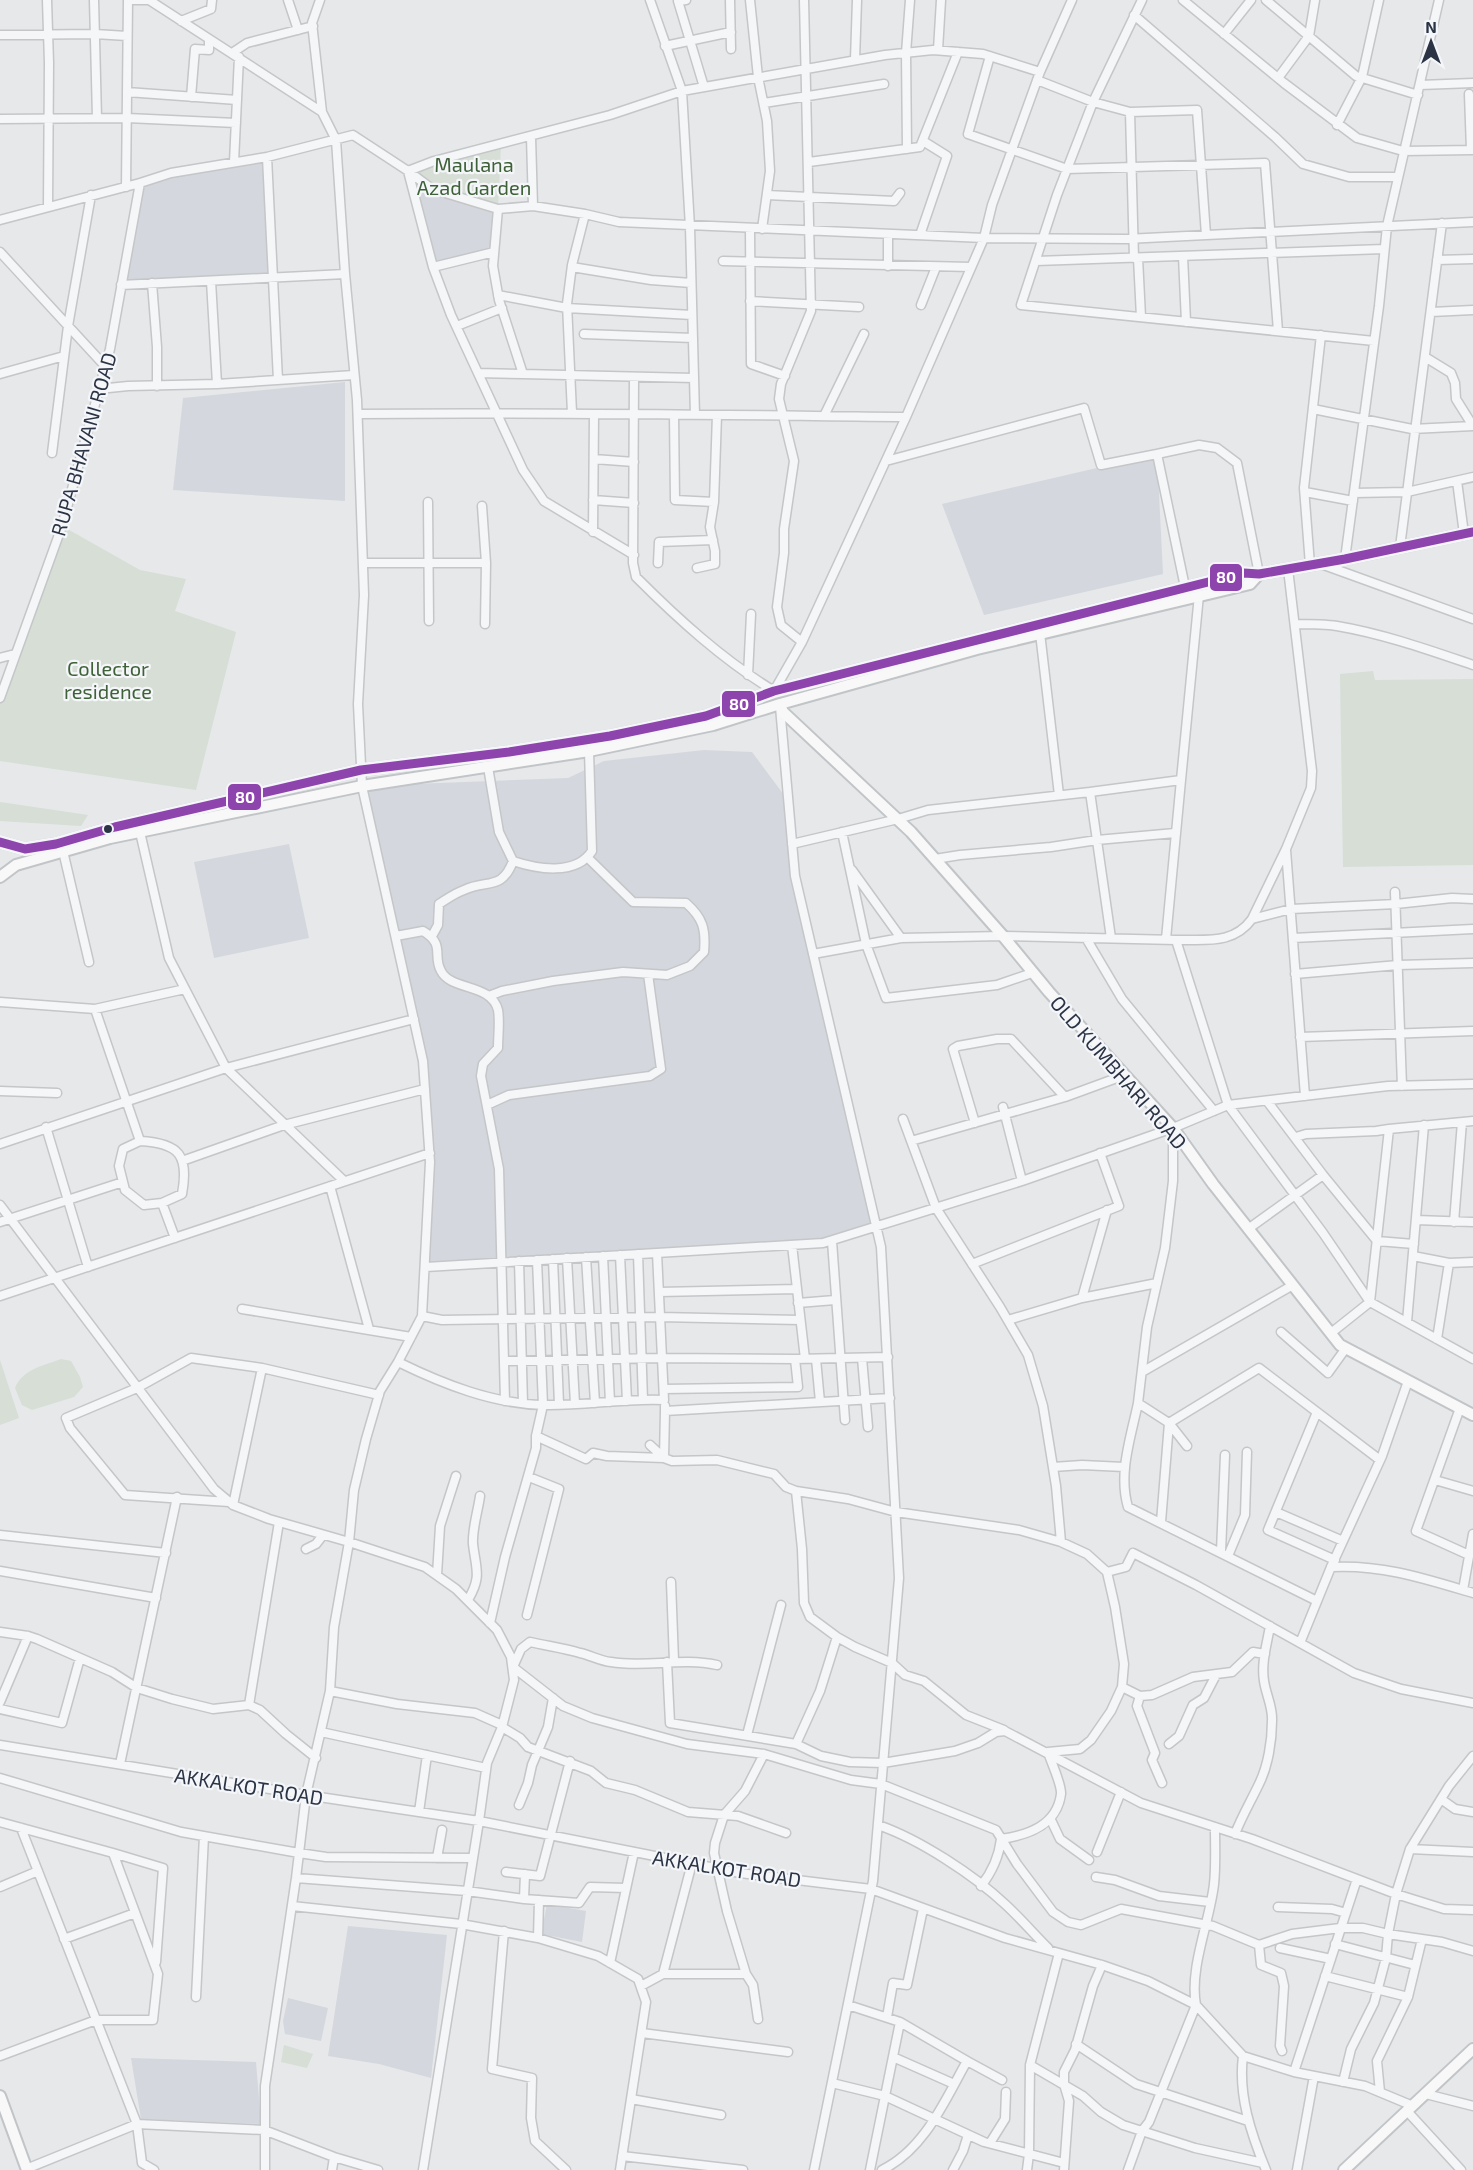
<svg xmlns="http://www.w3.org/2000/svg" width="1473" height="2170" font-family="'Exo 2',sans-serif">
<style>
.built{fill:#d4d7dd}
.green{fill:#d6ded6}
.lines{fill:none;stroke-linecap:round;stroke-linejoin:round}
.minor-casing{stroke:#c4c6c8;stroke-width:11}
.major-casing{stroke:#c2c5c8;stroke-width:14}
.minor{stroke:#f5f6f7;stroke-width:8}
.major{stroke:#f8f8f8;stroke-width:10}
.bus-1-casing{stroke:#f4f6f9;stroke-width:14}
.bus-1{stroke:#8e44ad;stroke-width:9}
.bus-dot{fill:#2b3445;stroke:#f4f6f9;stroke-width:2}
.labels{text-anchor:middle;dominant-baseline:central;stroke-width:4.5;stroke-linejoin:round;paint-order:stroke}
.park-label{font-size:20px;fill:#3f6138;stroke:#f4f6f9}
.street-label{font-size:20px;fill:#2b3445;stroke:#f4f6f9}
.line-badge{stroke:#f4f6f9;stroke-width:2}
.badge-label{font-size:16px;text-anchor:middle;font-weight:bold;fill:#fff}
</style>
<rect width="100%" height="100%" fill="#e6e8ea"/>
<path class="built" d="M267,157L273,277L122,285L140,183Z
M408,171L498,209L494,252L433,267Z
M345,382V501L173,490L183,398Z
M1157,454L1163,574L984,615L942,504Z
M704,750L752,752L787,799L795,876L877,1227L818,1242L426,1267L430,1162L423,1061L362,786L568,778L604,761Z
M289,844L309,938L214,958L194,862Z
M547,1904L586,1911L582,1942L541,1934Z
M348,1926L447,1935L431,2078L379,2064L328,2056Z
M288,1998L328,2008L321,2041L285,2034L283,2021Z
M131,2058L256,2062L261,2124L141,2119Z"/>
<path class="green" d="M501,145L498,209L432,189L408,171Z
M62,526L140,570L186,579L175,611L236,632L196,790L0,761V702Z
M1373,671L1375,680L1473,679V865L1343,867L1340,674Z
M0,802L88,815L81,826L0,821Z
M61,1359L71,1361L80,1377L83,1387L74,1397L32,1410L22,1405L15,1388C23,1369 43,1366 61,1359Z
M0,1360L19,1418L0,1425Z
M284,2045L313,2054L307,2068L281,2062Z"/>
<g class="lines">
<defs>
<path id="minor" d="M47,0L49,63L48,206
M94,0L97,118
M129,0H146
M149,0L322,112L336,140L345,274L357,400L364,595L358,704L362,786L423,1061L430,1162L422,1316L398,1362L380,1391L366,1439L354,1490L349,1542L334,1627L330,1691L306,1795L296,1878L265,2086V2170
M288,0L298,30
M320,0L312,23L322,112
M650,0L682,91L690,227L695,415
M686,0L678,1L704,87
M730,0L731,49
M750,0L758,77L767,121L770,171L762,229
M1142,0L1093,102L1057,195L1021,305L1374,341
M1183,0L1284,83L1357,138L1403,151L1473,150
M1266,0L1356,76L1418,95
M1134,15L1275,137L1303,164L1349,177H1398
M181,21L211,9L212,0
M1224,34L1251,0
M0,35L95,34L127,36
M665,46L731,32
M938,50L941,0
M232,53L247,43L313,26
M990,56L968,134L1067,169L1265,163L1278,331
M855,60L857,0
M1278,78L1309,36L1315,0
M1037,80L1093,102L1130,112L1197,110L1206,235
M1420,85L1473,83
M127,92L237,100
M1469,94L1471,150
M191,97L195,49L209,50V39
M764,103L884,84
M1130,112L1134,258
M0,119L127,118L236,123
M1337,125L1362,77L1379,0
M531,137L533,206
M907,149L906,53L910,0
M267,157L278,380
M234,162L239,57
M809,162L920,147L958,52
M126,187L128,0
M767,195L894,201L900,193
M0,220L140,183L171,173L267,157L353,135L408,171L432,189L498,209L533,206L585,214L619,222L984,238L1126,239L1473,222
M750,229L751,364L785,376
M888,234V266
M920,235L947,156L923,141
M0,252L105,366
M1183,256L1186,322
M1138,258L1141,317
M1437,260L1473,259
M723,261L971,267
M1036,261L1384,249
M433,267L494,252
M572,267L651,280L691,283
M211,281L217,384
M152,283L157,347V386
M121,285L345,274
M498,295L567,308L692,315
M750,301L859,307
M921,305L936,267
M1431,312L1473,310
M457,326L502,308
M584,334L693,338
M1425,357L1451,373L1455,383L1456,399L1473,426
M478,373L523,374L499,300L493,266L498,209
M0,374L64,356
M523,374L694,378
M634,377L633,563L636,577C678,619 723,660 774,691L802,642L906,417L984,238L992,205L1040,72L1072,0
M99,389L128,386L217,384L354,375
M1313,409L1412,429L1473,426
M572,413L567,304L572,265L585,214
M358,414C540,412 723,415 906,417
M674,415L675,500L714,502L717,415
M824,416L864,334
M52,453L68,326L91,195
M1157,454L1199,445L1217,448L1237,463L1259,574
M594,459L634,462
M886,461L1084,408L1101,465L1157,454L1185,587
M1457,481L1464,534
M1305,492L1353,501
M1354,493L1407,492L1473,477
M593,500L634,503
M428,502L429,621
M482,506L486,563L485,624
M593,532L594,415
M1400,547L1442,223
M634,555L544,501L523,470L451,315L433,267L408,171L434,161L610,115L682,91L885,55L933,50L983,54L1040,72
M1345,559L1379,306L1387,226L1439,0
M363,563H486
M658,563L659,542L713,540
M1321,564L1473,619
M1310,565L1304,488L1321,335
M697,568L715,564V551L710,527L714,502
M1295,624C1309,624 1324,624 1337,626C1384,634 1429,650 1473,665
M1040,633L1059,795
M802,642L781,625L777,607L784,553V529L794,461L779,399L781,384L811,311L804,0
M0,658L15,654
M748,675L751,614
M0,698L62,526L110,349L140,183
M780,707L795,876L881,1247L899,1578L873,1881L814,2170
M488,767L499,832L513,861C537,869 576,876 592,851L589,751
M1181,780L1199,595
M1090,792L1181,780L1166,939
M140,832L169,958L226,1068L344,1181
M842,832L866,944L886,998L997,985L1032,973
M792,844L898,819L928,810L1090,792L1111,938
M1286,850L1305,1096
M63,851L89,962
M935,859L960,855L1051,847L1097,840L1175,833
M852,870L901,938
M1395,892L1402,1086
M1252,919L1291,909L1396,904L1452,898L1473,899
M396,936L423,931C446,945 432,955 441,971C451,991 491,983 498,1010C500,1021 498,1036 498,1048L483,1064L481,1076L499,1169L505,1401
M432,936L438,925L439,904C447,899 455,893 464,890C487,879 502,891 513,861
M1086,938L1122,999L1214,1111
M1293,938L1473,929
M1176,940C1206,939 1233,945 1252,919L1286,849L1311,788L1312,771L1288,569
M813,954L901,938L1003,936L1176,940L1228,1105L1323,1233L1370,1302L1473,1359
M1295,974L1398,965L1473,963
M489,996L502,991L553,981L623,972L667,975L690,966L704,952C706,929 703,918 686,903L633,902L588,858
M0,1002L95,1009L185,989
M95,1009L140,1141L123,1149L119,1166L125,1190L144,1205L162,1203L182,1194C189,1156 180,1143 140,1141
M1300,1037L1473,1031
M0,1091L57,1093
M1065,1097L1125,1075
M1267,1101L1323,1175L1377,1241L1414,1244
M487,1105L509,1095L650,1076L661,1069L648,974
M1003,1107L1022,1181
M903,1119L936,1208L1000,1307L1028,1355L1043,1406L1056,1486L1061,1542
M46,1127L88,1267
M1173,1128V1181L1165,1248L1147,1327L1138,1403L1169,1423L1187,1446
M1296,1137L1306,1134L1376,1131L1389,1129
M911,1141L1065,1097L1011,1039H997L958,1046L953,1049L975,1123
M0,1144L226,1068L414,1019
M182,1161L284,1125L425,1089
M330,1186L369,1329
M162,1203L175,1238
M0,1205L214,1489L233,1505L269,1519L349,1542L425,1567L456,1589L497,1630L511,1657L514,1680L502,1727L487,1763L479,1821L423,2170
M1416,1220L1473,1222
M0,1222L123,1182
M1454,1222L1462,1122
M1248,1229L1323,1175
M832,1241L845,1420
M792,1245L805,1359
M638,1254L643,1400
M620,1255L627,1401
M603,1256L610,1402
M1413,1256L1449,1263L1473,1262
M586,1257L595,1403
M567,1258L575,1404
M553,1259L559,1404
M537,1260L543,1405L536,1436L586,1459L593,1453L607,1456L664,1458L665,1411
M519,1261L523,1403
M972,1264L1119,1206L1100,1153
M426,1267L823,1243L1022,1181L1173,1128L1228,1105L1388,1086L1473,1084
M659,1292L797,1289
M0,1296L430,1153
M1082,1298L1107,1210
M798,1303L835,1300
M242,1309L411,1337
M422,1316L442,1320L660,1317L800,1320
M1008,1320L1082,1298L1157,1283
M1407,1322L1424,1125
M1281,1332L1328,1373L1346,1348
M1331,1333L1370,1302L1389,1129L1473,1121
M1437,1339L1449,1263
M862,1358L868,1427
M816,1359L820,1402
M504,1361L662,1358L795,1359L888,1357
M398,1362C443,1384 493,1404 544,1405C584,1406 624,1398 664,1400L657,1253
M1142,1372L1293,1285
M664,1389L798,1387L795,1359
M1138,1403C1131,1437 1118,1473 1128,1507L1317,1601
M665,1406V1411L890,1398
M1460,1408L1416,1531L1469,1555
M1317,1412L1268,1530L1335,1560
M650,1445L664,1458L672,1461L717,1460L774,1474L786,1487L796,1491L802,1549L804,1603L810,1617L837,1637L855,1647L892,1663L905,1675L924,1681L966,1715L1004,1730
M1053,1467L1082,1465L1124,1467
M1435,1480L1473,1491
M796,1491L848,1499L896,1512L1019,1530L1061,1542L1087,1554L1107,1572L1115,1607L1124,1664L1122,1687L1111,1711L1091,1740L1080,1749L1048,1752C1051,1762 1062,1785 1061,1794C1057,1825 1029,1835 1001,1839C999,1857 992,1872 981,1886
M229,1502L125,1495L70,1428L66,1418L137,1388L191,1358L262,1368
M233,1505L262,1368L379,1395
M1276,1512L1343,1541
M1161,1522L1169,1423L1259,1368L1380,1460
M0,1535L166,1553
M306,1549L316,1544L323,1535
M1221,1552L1225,1455
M1228,1556L1245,1515L1247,1452
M1331,1567C1381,1564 1426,1579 1473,1593
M0,1571L156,1598
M1107,1572L1126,1567L1133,1553L1196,1585L1354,1673L1401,1689L1473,1703
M437,1575L440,1526L456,1476
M671,1582L674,1661
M1463,1590L1473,1534
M468,1600C482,1576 476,1570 473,1544C472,1529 478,1511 480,1496
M527,1615L559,1489L529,1477
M490,1623L505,1557L536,1448V1436
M0,1632L28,1636L37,1639L112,1672L137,1688L172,1699L213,1709L249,1705L260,1710L286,1734L316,1758
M1300,1643L1331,1567L1382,1456L1408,1381
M667,1662L670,1723L796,1744L821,1756L850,1762L883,1763L955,1751L978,1743L996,1732L1005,1731L1141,1803L1252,1839L1396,1894L1444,1909L1473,1910
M513,1667L563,1706L592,1718L687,1744L764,1754L851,1780L881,1784L996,1830L1017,1864L1053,1912L1068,1922L1081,1925L1121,1909L1213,1926L1259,1945L1292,1934L1340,1928H1363L1388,1934L1442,1942L1473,1951
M513,1667L521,1649L530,1642C547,1646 564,1648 580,1653C590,1655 600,1661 611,1662C646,1668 681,1657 717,1665
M1122,1687L1140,1696L1152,1695L1193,1677L1232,1672L1253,1652L1265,1654
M330,1691L397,1704L475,1713L502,1725
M1140,1696L1137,1706L1155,1753L1152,1760L1162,1783
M0,1702L28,1636
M249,1705L279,1522
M0,1709L62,1723L80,1658
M502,1727L520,1738L528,1747L591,1771L606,1783L635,1790L688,1812L738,1816L786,1833
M321,1732L486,1768
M747,1735L781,1605
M796,1744L820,1691L837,1637
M1169,1744L1179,1736L1193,1705L1204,1698L1216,1675
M0,1745L306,1795L479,1821L740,1873L871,1889L1005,1938L1102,1965L1148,1981L1196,2005L1243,2056L1294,2072L1365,2086L1413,2106
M120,1764L177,1497
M0,1778L181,1832L299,1853L326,1857L472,1858
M1441,1799L1455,1809L1473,1812
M519,1805L528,1783L532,1765L548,1727L553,1698
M419,1812L427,1755
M1051,1820L1060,1839L1089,1860
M0,1822L113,1853L158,1974L153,2020H96L0,2056
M878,1825C919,1839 974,1875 1006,1905C1021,1919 1034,1934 1048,1948
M21,1828L137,2124L142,2163L154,2170
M1235,1834C1242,1816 1251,1801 1259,1784C1268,1766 1272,1741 1272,1721C1273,1707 1266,1695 1264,1681C1261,1663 1267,1644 1270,1626
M1410,1849L1473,1852
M1097,1852L1121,1792
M113,1853L163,1868L156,1962
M437,1858L442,1830
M506,1872L540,1876L570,1761
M1096,1877L1115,1880L1159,1896L1210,1902
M296,1878L467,1891L524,1899L579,1903L590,1887L626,1888
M0,1887L38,1871
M524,1899L525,1874
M292,1906L461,1924L538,1938L598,1956L638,1979L646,2002L620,2170
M1278,1907L1332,1909L1346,1913
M504,1931L492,2069L532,2078L531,2118L535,2141L566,2170
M538,1938L539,1900
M64,1939L135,1913
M1335,1944L1415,1965
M1259,1945L1261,1965L1281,1973L1284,1986L1280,2046L1282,2051
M1280,1948L1331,1959
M610,1963L634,1852
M663,1974L692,1863
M1325,1976L1408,1997
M641,1986L663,1974H746
M196,1997L204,1836
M848,2005L900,2022L870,2170
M887,2017L893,1983L907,1985L923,1909
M758,2019L753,1985L746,1974L727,1911L714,1853L715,1843L724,1815L745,1791L764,1754
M642,2033L788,2052
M1076,2044L1136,2084L1248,2121
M1243,2056C1238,2095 1251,2134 1266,2170
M893,2057L954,2084
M967,2061L1002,2080
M1030,2065L1083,2096L1101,2112L1123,2125L1195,2148L1263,2163
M1294,2072L1357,1879
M1343,2082L1351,2049L1374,2003L1386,1958L1388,1934L1396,1894L1410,1849L1449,1786L1473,1756
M832,2083L885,2096L984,2142L1064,2163
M1380,2092L1377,2061L1408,1997L1422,1939
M1426,2094L1473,2106
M631,2099L721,2115
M1407,2111L1461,2170
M990,2143L1005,2119L1006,2092
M622,2156L743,2170
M26,2169L137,2124L264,2130L334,2157L378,2170
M332,2170L334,2157
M882,2170C925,2149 945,2100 967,2061L900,2022
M953,2170L963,2151L968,2135
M1027,2170L1029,2154L1030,2065L1059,1953
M1064,2170L1069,2101L1064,2084V2072L1075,2050L1093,1986L1102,1965
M1128,2170L1142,2131L1149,2122L1196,2005C1189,1968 1210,1921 1214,1884C1216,1866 1215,1846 1215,1827
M1297,2170L1314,2076"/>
<path id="major" d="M780,704L783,712L911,832L1003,936L1049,992L1173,1128L1213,1184L1340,1345L1473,1415
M0,842L25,849L56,844L115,827L361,770L509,752L610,736L706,716L774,691L1244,573L1259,574L1345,559L1473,532
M0,877L16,865L110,838L362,786L589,751L713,725L780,704L977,649L1250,584L1259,574
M0,2096L27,2170
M1344,2170L1473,2049"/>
</defs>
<use href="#minor" class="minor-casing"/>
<use href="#major" class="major-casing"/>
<use href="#minor" class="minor"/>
<use href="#major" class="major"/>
<defs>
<path id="bus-1" d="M0,842L25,849L56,844L115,827L361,770L509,752L610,736L706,716L774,691L1244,573L1259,574L1345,559L1473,532"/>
</defs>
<use href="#bus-1" class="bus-1-casing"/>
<use href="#bus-1" class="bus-1"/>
</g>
<circle class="bus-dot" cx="108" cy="829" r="5"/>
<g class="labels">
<g class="park-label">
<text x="474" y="164">Maulana<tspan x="474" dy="23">Azad Garden</tspan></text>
<text x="108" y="668">Collector<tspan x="108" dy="23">residence</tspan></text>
</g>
<g class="street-label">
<text transform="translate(83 444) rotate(-74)">RUPA BHAVANI ROAD</text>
<text transform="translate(1119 1072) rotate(49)">OLD KUMBHARI ROAD</text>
<text transform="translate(249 1786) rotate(9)">AKKALKOT ROAD</text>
<text transform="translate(727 1868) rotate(9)">AKKALKOT ROAD</text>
</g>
</g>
<g class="line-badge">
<rect x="1209" y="563" width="34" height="29" rx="6" fill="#8e44ad"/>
<rect x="721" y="690" width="35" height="28" rx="6" fill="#8e44ad"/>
<rect x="227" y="783" width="35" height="28" rx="6" fill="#8e44ad"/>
</g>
<g class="badge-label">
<text x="1226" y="583">80</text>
<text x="739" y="710">80</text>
<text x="245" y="803">80</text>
</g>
<g transform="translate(1431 42)" stroke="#f4f6f9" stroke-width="4.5" paint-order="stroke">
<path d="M0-4.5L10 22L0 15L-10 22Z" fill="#2b3445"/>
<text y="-9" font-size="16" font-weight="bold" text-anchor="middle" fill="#2b3445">N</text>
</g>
</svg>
